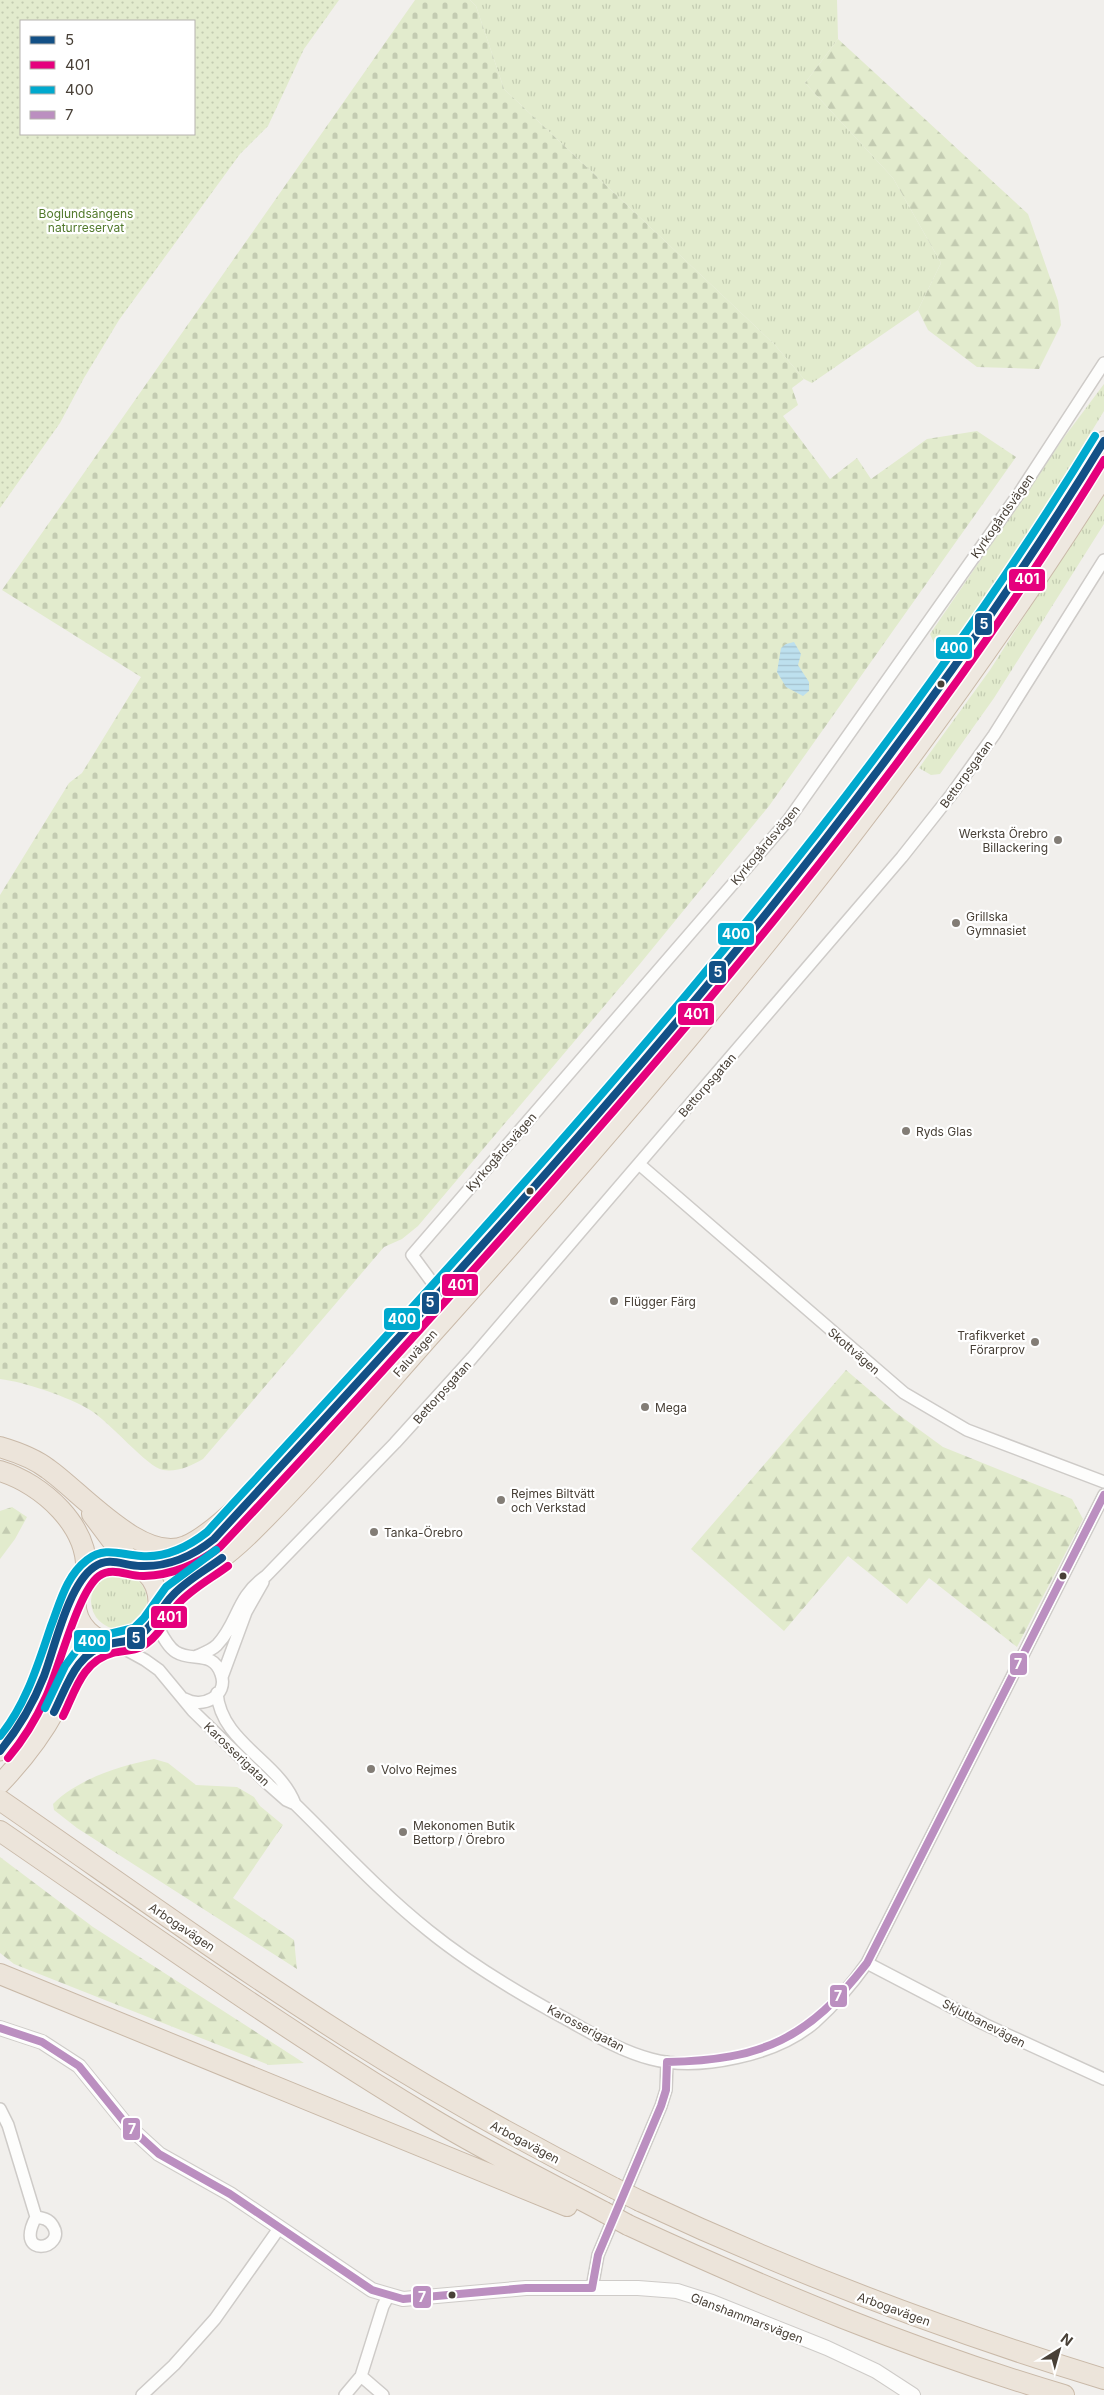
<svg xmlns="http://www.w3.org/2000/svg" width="1104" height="2395" font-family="Inter,sans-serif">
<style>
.grass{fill:url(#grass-tufts)}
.forest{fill:url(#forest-firs)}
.cemetery{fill:url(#cemetery-stones)}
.park{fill:url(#park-dots);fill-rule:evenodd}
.water{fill:url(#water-rules)}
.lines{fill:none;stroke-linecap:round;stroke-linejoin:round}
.minor-casing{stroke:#cecbc8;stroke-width:14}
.tertiary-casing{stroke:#cecbc8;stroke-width:16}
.trunk-casing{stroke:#c9b9a8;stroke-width:21}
.motorway-casing{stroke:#c9b9a8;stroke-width:22}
.minor{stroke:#fdfdfc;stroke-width:11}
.tertiary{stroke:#fdfdfc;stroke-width:14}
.trunk{stroke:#eee8e0;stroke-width:19}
.motorway{stroke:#ece4da;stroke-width:20}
.motorway-bridge-casing{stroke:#c9b9a8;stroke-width:22;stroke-linecap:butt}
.motorway-bridge{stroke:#ece4da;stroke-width:20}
.bus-1-casing{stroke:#fff;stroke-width:11}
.bus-2-casing{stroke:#fff;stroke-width:11}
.bus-3-casing{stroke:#fff;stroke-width:11}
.bus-4-casing{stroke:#fff;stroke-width:11}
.bus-1{stroke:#135086;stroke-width:8}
.bus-2{stroke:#e5007d;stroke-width:8}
.bus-3{stroke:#00a9ce;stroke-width:8}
.bus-4{stroke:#bb8fc0;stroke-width:8}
.bus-dot{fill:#484037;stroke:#fff;stroke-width:2}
.poi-dot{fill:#837d76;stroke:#fff;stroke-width:2}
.labels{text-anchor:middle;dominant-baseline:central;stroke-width:4.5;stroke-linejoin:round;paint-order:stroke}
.park-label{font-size:12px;fill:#51792b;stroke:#fff}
.street-label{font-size:12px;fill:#484037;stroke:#fff}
.poi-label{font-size:12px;fill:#484037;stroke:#fff;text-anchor:start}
.line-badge{stroke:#fff;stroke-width:2}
.badge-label{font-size:14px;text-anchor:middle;font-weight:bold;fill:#fff}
</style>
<defs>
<pattern id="grass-tufts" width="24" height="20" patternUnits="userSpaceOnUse" patternTransform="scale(1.25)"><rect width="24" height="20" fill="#e2ebcd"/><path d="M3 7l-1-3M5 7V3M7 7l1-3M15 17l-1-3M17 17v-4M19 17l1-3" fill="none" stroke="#c3cbb1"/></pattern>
<pattern id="forest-firs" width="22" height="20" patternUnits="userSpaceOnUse" patternTransform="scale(1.25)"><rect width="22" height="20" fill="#e2ebcd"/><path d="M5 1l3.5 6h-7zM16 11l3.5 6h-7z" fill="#c3cbb1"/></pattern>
<pattern id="cemetery-stones" width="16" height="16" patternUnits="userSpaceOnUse" patternTransform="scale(1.25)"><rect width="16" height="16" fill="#e2ebcd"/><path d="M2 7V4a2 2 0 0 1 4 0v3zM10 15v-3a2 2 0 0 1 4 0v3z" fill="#c3cbb1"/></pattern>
<pattern id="park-dots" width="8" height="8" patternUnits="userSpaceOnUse" patternTransform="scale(1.25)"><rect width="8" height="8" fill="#e2ebcd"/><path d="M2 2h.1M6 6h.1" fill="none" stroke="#c3cbb1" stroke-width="1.8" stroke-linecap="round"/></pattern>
<pattern id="water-rules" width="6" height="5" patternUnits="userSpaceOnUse" patternTransform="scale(1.25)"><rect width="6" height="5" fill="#bde0ee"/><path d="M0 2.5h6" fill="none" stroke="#a4c1cd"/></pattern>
</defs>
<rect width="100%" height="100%" fill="#f1efec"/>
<path class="grass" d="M470,0H837L838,39L805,83L893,178L941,263L918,310L812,383L804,379L774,344L504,89L476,6Z
M1104,384V411L979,616L949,654L943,655L934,649V643L930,634L1065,436Z
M1104,491V524L994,698L940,774L931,775L919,768L990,670Z
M91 1601a28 28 0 1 1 56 0a28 28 0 1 1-56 0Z"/>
<path class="forest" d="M838,39L1028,214L1058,301L1061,325L1039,369L977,367L928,330L918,310L941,263L893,178L805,83Z
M846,1370L895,1412L943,1447L1072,1499L1083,1519L1017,1647L929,1578L907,1604L848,1556L784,1631L691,1549Z
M12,1507L27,1517L15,1539L0,1559V1511Z
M154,1759L168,1763L196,1785L237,1787L254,1797L260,1806L283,1825L233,1898L294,1940L297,1969L77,1828L54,1810L53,1804C78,1779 119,1766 154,1759Z
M0,1857L93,1927L304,2063L269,2065L14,1964L0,1953Z"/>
<path class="cemetery" d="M415,0H470L476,6L504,89L774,344L804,379L792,388L798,405L783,416L830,479L857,458L871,479L927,439L977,431L1016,457L769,806L639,965L418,1226L402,1239L384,1247L203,1459C191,1466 178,1472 163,1470C148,1468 109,1421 90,1410C69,1397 25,1382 0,1379V895L69,783L82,773L141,677L2,590Z"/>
<path class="park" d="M0,0H339L304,49L268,126L240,154L119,320L84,378L60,423L0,508ZM21,21H194V134H21Z"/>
<path class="water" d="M794,642L801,654L798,665L809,682V691L803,696L786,687L777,672L781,648L786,644Z"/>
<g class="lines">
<defs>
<path id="minor" d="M639,1164L904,1393L967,1430L1104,1482
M440,1293L412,1255L789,819L1020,492L1104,363
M154,1620C160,1630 166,1646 176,1652C192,1662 213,1650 221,1674C229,1696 202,1709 185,1699
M114,1643L145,1660L159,1670L193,1711L269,1785L286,1800L295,1804C339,1847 381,1893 429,1931C471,1965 518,1993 566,2019C593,2034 620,2051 651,2059C699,2072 777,2055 815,2022C835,2004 852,1984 867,1963L1104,1495
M197,1656C204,1653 212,1650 217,1645C239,1622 235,1598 266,1576L395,1443L472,1358L902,857L951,795L994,735L1104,560
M222,1677L246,1612L263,1582
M217,1693C221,1743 279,1761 295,1804
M867,1963L984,2024L1104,2079
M0,2109L8,2125L36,2217C13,2260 67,2249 53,2226C49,2219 43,2218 36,2217
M592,2288L598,2255L661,2106L666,2090L667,2062
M361,2376L383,2395
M142,2395L174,2365L215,2319L280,2227
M345,2395L361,2376L383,2306L389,2295"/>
<path id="tertiary" d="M0,2028L42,2042L79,2066L126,2124L159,2154L230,2194L372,2290L403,2299L526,2288H638L677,2291L712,2302L827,2348L876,2371L913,2395"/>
<path id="trunk" d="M266,1482C492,1236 718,990 916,720C982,629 1046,537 1104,441
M76 1602a41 41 0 1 1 82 0a41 41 0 1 1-82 0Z
M137,1566C175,1564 195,1559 222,1530
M157,1614C172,1592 192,1581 213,1565C227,1555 240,1544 253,1531C320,1465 380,1392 443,1322C682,1055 913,779 1104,476
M0,1751C42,1708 51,1647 74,1593
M0,1784C22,1761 41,1737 56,1709C64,1695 67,1676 77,1663C85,1652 98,1648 110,1643"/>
<path id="motorway" d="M0,1447C17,1452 34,1458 48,1469C81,1492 143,1565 186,1546C213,1535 254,1491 277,1470
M0,1471C43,1484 90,1527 86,1574
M92,1514L113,1542L134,1564
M0,1800C116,1880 229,1962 347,2037C434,2092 523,2142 614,2188
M0,1831C143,1929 283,2029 431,2118C487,2152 546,2181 604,2212
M0,1974L567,2206
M640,2201C791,2272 944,2330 1104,2379
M628,2225C771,2291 914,2351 1064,2395"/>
</defs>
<use href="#minor" class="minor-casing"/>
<use href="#tertiary" class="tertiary-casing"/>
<use href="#trunk" class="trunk-casing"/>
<use href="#motorway" class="motorway-casing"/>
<use href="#minor" class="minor"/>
<use href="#tertiary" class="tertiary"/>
<use href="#trunk" class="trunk"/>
<use href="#motorway" class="motorway"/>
<defs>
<path id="motorway-bridge" d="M614,2188L640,2201
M604,2212L628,2225"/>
</defs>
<use href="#motorway-bridge" class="motorway-bridge-casing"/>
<use href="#motorway-bridge" class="motorway-bridge"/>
<defs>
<path id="bus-1" d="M54,1712C68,1684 76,1652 110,1644C121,1641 133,1642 142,1634C155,1623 161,1607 173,1595C187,1580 206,1570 222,1558
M0,1751C19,1728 33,1704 44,1676C55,1647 68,1585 94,1567C110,1556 124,1566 141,1566C169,1567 193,1556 214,1539C533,1192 857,844 1104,441"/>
<path id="bus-2" d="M63,1716C75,1692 82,1661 113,1653C124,1650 136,1652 146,1644C161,1634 167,1616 179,1603C193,1588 212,1578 228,1566
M8,1758C24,1739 36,1719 46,1697C59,1669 78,1591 99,1576C113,1566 129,1577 144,1576C173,1575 197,1565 220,1547C327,1434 430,1319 533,1203C740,969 941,727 1104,460"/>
<path id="bus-3" d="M45,1708L65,1666L79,1647L105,1635L134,1628L144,1618L166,1587L216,1550
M0,1736C26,1705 38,1664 51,1626C60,1603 66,1576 87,1560C105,1546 121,1555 141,1556C166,1558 188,1547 207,1532C525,1185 849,838 1095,436"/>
<path id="bus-4" d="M0,2028L42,2042L79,2066L126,2124L159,2154L230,2194L372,2290L403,2299L526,2288H592
M667,2062C763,2060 808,2039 867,1963L1104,1495
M592,2288L598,2255L661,2106L666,2090L667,2062"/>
</defs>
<use href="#bus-1" class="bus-1-casing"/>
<use href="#bus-2" class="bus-2-casing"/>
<use href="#bus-3" class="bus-3-casing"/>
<use href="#bus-4" class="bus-4-casing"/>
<use href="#bus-1" class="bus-1"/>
<use href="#bus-2" class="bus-2"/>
<use href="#bus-3" class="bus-3"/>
<use href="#bus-4" class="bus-4"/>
</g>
<g class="bus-dot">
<circle cx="941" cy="684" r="4.5"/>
<circle cx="530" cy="1191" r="4.5"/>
<circle cx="1063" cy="1576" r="4.5"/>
<circle cx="452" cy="2295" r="4.5"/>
</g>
<g class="poi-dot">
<circle cx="1058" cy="840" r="5"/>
<circle cx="956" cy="923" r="5"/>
<circle cx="906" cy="1131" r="5"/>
<circle cx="614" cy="1301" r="5"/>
<circle cx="1035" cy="1342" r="5"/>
<circle cx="645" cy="1407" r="5"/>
<circle cx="501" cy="1500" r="5"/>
<circle cx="374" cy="1532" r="5"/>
<circle cx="371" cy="1769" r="5"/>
<circle cx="403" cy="1832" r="5"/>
</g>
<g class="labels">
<g class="park-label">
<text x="86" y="213">Boglundsängens<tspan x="86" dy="14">naturreservat</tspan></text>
</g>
<g class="street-label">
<text transform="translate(1002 516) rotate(-55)">Kyrkogårdsvägen</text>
<text transform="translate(966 774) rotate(-54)">Bettorpsgatan</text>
<text transform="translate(765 845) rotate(-50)">Kyrkogårdsvägen</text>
<text transform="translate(707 1085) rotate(-49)">Bettorpsgatan</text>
<text transform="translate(501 1152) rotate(-49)">Kyrkogårdsvägen</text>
<text transform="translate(854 1351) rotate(41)">Skottvägen</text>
<text transform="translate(415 1353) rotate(-48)">Faluvägen</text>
<text transform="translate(442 1392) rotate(-48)">Bettorpsgatan</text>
<text transform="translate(237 1754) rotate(44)">Karosserigatan</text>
<text transform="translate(182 1927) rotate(34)">Arbogavägen</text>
<text transform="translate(984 2023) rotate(27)">Skjutbanevägen</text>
<text transform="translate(586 2028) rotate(28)">Karosserigatan</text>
<text transform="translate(525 2142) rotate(28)">Arbogavägen</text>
<text transform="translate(894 2309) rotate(20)">Arbogavägen</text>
<text transform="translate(747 2318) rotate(21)">Glanshammarsvägen</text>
</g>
<g class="poi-label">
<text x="1048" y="833" text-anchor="end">Werksta Örebro<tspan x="1048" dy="14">Billackering</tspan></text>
<text x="966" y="916">Grillska<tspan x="966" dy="14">Gymnasiet</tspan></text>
<text x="916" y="1131">Ryds Glas</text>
<text x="624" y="1301">Flügger Färg</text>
<text x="1025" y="1335" text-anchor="end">Trafikverket<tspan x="1025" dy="14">Förarprov</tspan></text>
<text x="655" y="1407">Mega</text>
<text x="511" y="1493">Rejmes Biltvätt<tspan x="511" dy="14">och Verkstad</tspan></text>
<text x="384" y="1532">Tanka-Örebro</text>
<text x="381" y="1769">Volvo Rejmes</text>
<text x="413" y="1825">Mekonomen Butik<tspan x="413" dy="14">Bettorp / Örebro</tspan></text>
</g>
</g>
<g class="line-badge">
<rect x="1008" y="568" width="38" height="24" rx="5" fill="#e5007d"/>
<rect x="974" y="612" width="19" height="24" rx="5" fill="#135086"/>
<rect x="935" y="636" width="38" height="24" rx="5" fill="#00a9ce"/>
<rect x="717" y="922" width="38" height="24" rx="5" fill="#00a9ce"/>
<rect x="708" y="960" width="19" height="24" rx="5" fill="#135086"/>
<rect x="677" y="1002" width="38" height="24" rx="5" fill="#e5007d"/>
<rect x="441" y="1273" width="38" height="24" rx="5" fill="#e5007d"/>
<rect x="421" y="1291" width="19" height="24" rx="5" fill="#135086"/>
<rect x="383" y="1307" width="38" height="24" rx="5" fill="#00a9ce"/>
<rect x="150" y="1605" width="38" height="24" rx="5" fill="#e5007d"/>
<rect x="126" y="1626" width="20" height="24" rx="5" fill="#135086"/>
<rect x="73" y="1629" width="38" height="24" rx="5" fill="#00a9ce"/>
<rect x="1009" y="1652" width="19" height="24" rx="5" fill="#bb8fc0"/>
<rect x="829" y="1984" width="19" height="24" rx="5" fill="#bb8fc0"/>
<rect x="122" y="2117" width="19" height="24" rx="5" fill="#bb8fc0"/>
<rect x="412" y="2285" width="20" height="24" rx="5" fill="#bb8fc0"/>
</g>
<g class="badge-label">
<text x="1027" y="584">401</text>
<text x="984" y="629">5</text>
<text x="954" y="653">400</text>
<text x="736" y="939">400</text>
<text x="718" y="977">5</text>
<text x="696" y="1019">401</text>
<text x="460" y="1290">401</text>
<text x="430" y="1307">5</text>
<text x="402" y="1324">400</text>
<text x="169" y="1622">401</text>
<text x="136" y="1643">5</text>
<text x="92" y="1646">400</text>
<text x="1018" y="1669">7</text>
<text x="838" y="2001">7</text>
<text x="132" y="2134">7</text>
<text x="422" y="2302">7</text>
</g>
<rect x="20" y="20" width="175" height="115" fill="#ffffff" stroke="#b6b3af"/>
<rect x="30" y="36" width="25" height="8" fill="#135086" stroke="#b6b3af"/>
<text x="65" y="45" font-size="15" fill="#484037">5</text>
<rect x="30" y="61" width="25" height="8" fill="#e5007d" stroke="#b6b3af"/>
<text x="65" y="70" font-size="15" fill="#484037">401</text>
<rect x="30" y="86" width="25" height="8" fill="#00a9ce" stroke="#b6b3af"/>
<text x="65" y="95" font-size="15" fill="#484037">400</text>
<rect x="30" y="111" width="25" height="8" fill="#bb8fc0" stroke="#b6b3af"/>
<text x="65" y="120" font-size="15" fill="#484037">7</text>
<g transform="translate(1059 2350) rotate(37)" stroke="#ffffff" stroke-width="4" paint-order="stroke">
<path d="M0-4L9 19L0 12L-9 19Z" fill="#484037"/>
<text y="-8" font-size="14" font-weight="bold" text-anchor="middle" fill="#484037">N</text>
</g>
</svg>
